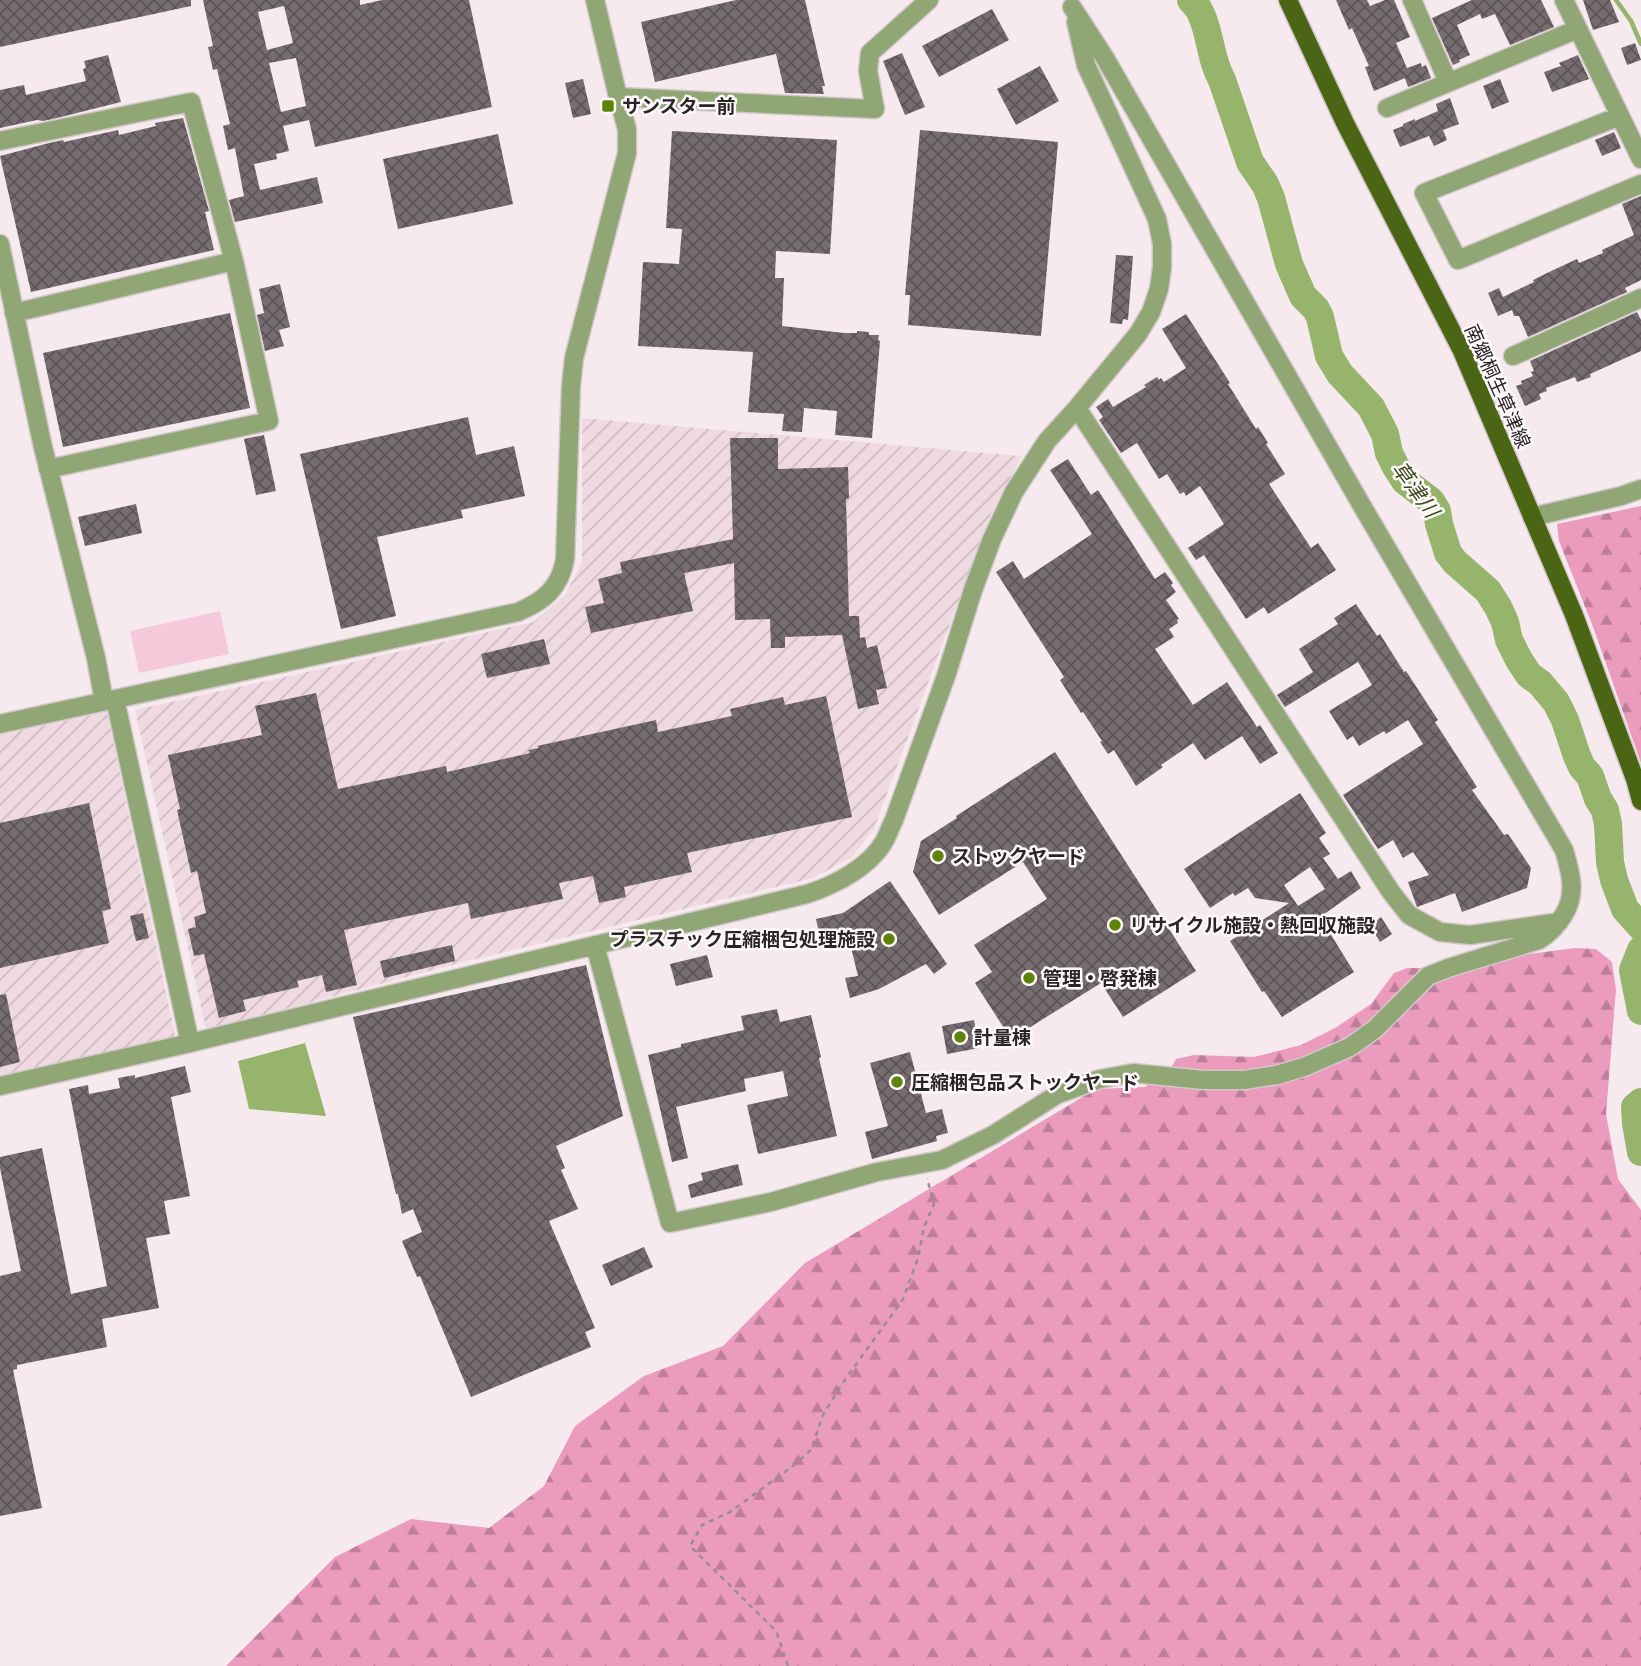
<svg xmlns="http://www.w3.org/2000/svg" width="1641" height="1666" font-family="Quicksand,'Noto Sans JP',sans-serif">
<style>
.industrial{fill:url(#industrial-furrows)}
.grass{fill:#f6c9da}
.forest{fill:url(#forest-firs)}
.water{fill:#96b46c}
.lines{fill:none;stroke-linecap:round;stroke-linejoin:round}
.stream{stroke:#96b46c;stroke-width:4.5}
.river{stroke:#96b46c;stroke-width:28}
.building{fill:url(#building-cross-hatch);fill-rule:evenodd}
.minor-casing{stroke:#d2c7ca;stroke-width:21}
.major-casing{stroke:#d2c7ca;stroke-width:21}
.path{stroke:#978e91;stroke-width:2.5;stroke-dasharray:5 5;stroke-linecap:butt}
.minor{stroke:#91a675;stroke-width:18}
.major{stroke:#4a6615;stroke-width:18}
.poi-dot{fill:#5e8407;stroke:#fff9fb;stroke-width:2.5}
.labels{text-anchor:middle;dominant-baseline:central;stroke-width:5;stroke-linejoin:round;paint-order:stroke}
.poi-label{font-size:19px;font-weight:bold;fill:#292526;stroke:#fff9fb;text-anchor:start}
.street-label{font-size:19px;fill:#292526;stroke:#fff9fb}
.water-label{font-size:21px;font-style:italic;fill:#354915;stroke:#fff9fb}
</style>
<defs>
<pattern id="industrial-furrows" width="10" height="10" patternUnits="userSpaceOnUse" patternTransform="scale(1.75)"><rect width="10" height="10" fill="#f0dae2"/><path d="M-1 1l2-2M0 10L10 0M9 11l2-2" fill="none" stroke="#cebbc2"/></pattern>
<pattern id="forest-firs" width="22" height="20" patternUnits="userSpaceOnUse" patternTransform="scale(1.75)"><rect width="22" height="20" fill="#eb9bbc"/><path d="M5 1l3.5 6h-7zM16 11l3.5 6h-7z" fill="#be7e99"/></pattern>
<pattern id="building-cross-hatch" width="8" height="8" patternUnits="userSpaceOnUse" patternTransform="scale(1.75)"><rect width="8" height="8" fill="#776c70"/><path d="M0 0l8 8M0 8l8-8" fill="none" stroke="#5c5457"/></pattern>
</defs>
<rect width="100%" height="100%" fill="#f7eaee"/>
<path class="industrial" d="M582,418L1022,456L990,516L874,829L851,858L813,878L471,960L206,1030L135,710L533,622L565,595L582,562Z
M107,712L176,1040L0,1078V735Z"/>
<path class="grass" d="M220,611L229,654L139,673L130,631Z"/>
<path class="forest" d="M1641,506V763L1593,627L1559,541L1557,524Z
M1575,948L1596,949L1612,962L1616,990L1606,1114L1618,1179L1641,1210V1666H226L335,1557L411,1519L489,1528L544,1486L575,1426L644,1376L723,1346L805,1263L1096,1089L1145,1087L1171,1068L1176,1059L1194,1055L1254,1057L1301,1045L1335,1028L1371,1004L1394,973L1407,968H1423Z"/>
<path class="water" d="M305,1043L326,1116L249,1109L238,1061Z"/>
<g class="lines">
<path class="stream" d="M1616,0L1631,21L1641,44"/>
<path class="river" d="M1191,0C1195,4 1199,9 1201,14C1211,35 1210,59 1222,80L1250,162L1265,184L1271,198L1289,264L1303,296L1316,309L1320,317L1329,356L1340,374L1371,407L1385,434L1389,453L1396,467L1405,481L1431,501L1437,511L1439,524L1448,553L1455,562L1488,591L1498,607L1505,622L1509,640L1519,660L1529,675L1540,683L1556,702L1565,720L1577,756L1582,767L1590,776L1598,799L1605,810L1608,824L1610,862L1614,880L1625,909L1641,927
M1641,950L1633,970L1641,1011
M1641,1102L1635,1107L1636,1123L1641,1152"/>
</g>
<path class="building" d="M0,0H191V6L0,47Z
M203,0H360V5L382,0H469L492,107L315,147L309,120L283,126L289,151L276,154L277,159L254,164L260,190L317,177L323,203L235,222L229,200L244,196L235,148L228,150L223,126L230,124L217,69L213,70L208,47L213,46ZM284,6L293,43L267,50L258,12ZM296,58L306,106L281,112L269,63Z
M736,0H805L825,86H822L824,94L785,93L776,54L655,82L641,22Z
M1336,0H1367L1370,6L1385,0H1394L1410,37L1396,43L1407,68L1421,63L1422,67L1426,65L1431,78L1408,87L1405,78L1374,91L1365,67L1369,66L1352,28L1349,30Z
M1472,0H1541L1554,27L1510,45L1495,14L1482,19L1480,14L1457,25L1470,55L1459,60L1460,62L1453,65L1432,18Z
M1583,0H1610L1619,22L1593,30Z
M992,9L1009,40L939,77L922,46Z
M1635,43L1641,60L1627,65L1621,48Z
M902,53L925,107L905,115L883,61Z
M108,55L121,102L57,118L43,121L37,120L0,128V90L24,85L26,95L86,81L83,69L86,68L84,61Z
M1578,55L1589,79L1552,92L1544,72L1561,66L1559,63Z
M1040,66L1059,101L1016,125L997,89Z
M583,79L591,114L573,118L565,83Z
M1500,79L1509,102L1492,109L1483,86Z
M1450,98L1459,124L1443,130L1447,140L1434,146L1429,136L1400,147L1393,130L1403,126V124L1415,119V121L1438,111L1436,104Z
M183,118L209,211L205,212L214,250L31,292L0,156L49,143L63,140L64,142L118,130L119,135L156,126L155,123Z
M920,130L1058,142L1041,336L908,325L910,295H905Z
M672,131L837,140L830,254L776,251L775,278H784L782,326L844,333H857V331L869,332V335H879L878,340L880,341L872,438L835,435L837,411L804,408L802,432L782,431L784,414L748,412L753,352L638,346L643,262L679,264L682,229L666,228Z
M1614,132L1621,148L1602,156L1595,140Z
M498,134L513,204L398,229L383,159Z
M1641,196V280L1625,288L1627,292L1528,337L1519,316H1514L1512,310L1498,316L1488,293L1499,288L1503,297L1534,282L1533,280L1547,273L1577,259L1579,263L1603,253L1602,250L1634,235L1622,204Z
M1116,255L1133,256L1128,320L1123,319L1122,324L1110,323Z
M280,284L290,327L279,330L284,346L265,351L257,315L264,313L259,289Z
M1637,312L1641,320V351L1590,374L1591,377L1577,382L1575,377L1546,388L1547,391L1539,394L1541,399L1525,406L1516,386L1522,384L1521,381L1533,376L1531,372L1534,371L1530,361Z
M230,313L250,408L63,447L43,353Z
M1186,314L1230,383L1228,384L1256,429L1258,427L1268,443L1266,444L1285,474L1269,484L1311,548L1318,543L1336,570L1268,614L1264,607L1246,619L1204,555L1196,560L1188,548L1224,524L1200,486L1186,496L1184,492L1180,494L1167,474L1159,479L1137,443L1121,453L1099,420L1103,417L1096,407L1108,399L1113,407L1146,387L1144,385L1157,377L1159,380L1161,378L1164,382L1186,368L1162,329Z
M468,417L476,455L514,446L525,496L461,510L463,518L377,537L396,616L341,629L300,454Z
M264,435L276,491L256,495L244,439Z
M730,438H778V469L848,467L849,498L846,499L849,616H859L860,638L865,637L867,648L877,645L887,688L876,690L879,704L858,709L842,635L785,637V648H771L770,619L735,620L734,563L684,573L693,611L591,633L585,607L604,603L598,579L622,573L620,562L733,539Z
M1068,459L1091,495L1098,490L1155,579L1165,572L1173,583L1171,585L1176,592L1166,600L1179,619L1177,620L1178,623L1169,629L1174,637L1155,649L1193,705L1227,682L1257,727L1260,725L1278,753L1260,764L1242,736L1205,760L1193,743L1161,765L1163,767L1136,786L1114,750L1108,754L1100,742L1102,741L1083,712L1081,713L1060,680L1064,677L996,572L1013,561L1024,579L1092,534L1050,470Z
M136,504L142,533L85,546L78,517Z
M1356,604L1377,636L1380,634L1404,672L1406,671L1438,720L1435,722L1477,787L1472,790L1504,835L1508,834L1531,868L1527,888L1462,912L1455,893L1417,907L1408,882L1429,875L1413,852L1403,858L1393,840L1378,849L1343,795L1423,744L1408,720L1386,734L1384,731L1359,746L1353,736L1347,740L1329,711L1372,685L1358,662L1285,707L1277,695L1313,672L1299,649L1338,624L1334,618Z
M544,639L550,664L487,678L481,654Z
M316,693L338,789L446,766L447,772L530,753L528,750L539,748L537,746L656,720L658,732L732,716L730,709L783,697L785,705L826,696L852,817L687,853L692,872L624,887L626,897L599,903L593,876L559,883L563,899L471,919L468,903L344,930L357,985L326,992L322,975L297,981L299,987L243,1000L246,1011L219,1018L204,954L194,956L188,929L196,927L194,917L206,913L197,871L191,873L177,810L180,809L168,755L262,735L255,706Z
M1055,752L1196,971L1123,1017L1101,983L1011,1039L975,983L992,972L974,945L1047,899L1023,862L939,915L913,872L921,841L957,818L956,816Z
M1300,793L1326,833L1319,838L1330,854L1323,858L1338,879L1351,871L1361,888L1320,917L1354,972L1282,1017L1264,991L1262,992L1230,941L1289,903L1255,898L1248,888L1235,896L1233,893L1210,908L1184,869ZM1310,867L1325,889L1298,906L1284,885Z
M89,803L111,909L102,911L109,943L0,968V823Z
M890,881L947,964L934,974L926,964L879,989L850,998L845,978L858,976L849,939L822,946L816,919L843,913Z
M143,913L149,938L136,941L130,916Z
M1381,917L1392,934L1380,942L1370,926Z
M452,945L455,961L384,978L380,961Z
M707,955L713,977L676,986L670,964Z
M586,965L623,1116L556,1146L565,1168L561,1170L578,1209L549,1221L595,1328L585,1332L591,1347L471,1397L420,1276L417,1277L402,1241L422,1232L413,1209L402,1214L398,1194H396L353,1017Z
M6,994L20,1062L0,1067V995Z
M777,1009L780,1022L811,1015L821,1057L819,1058L837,1136L758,1154L747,1105L788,1096L783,1071L744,1079L746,1091L676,1107L688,1158L672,1162L648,1055L681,1047V1044L744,1030L741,1016Z
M974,1020L979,1048L947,1054L942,1026Z
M910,1052L926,1113L942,1109L948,1133L936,1136L937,1141L872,1159L865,1132L888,1126L870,1063Z
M185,1066L191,1092L171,1097L190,1196L164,1201L170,1234L146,1238L159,1308L102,1319L107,1347L17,1365V1369L13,1370L42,1508L0,1516V1276L21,1271L0,1168V1157L42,1148L71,1294L107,1286L69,1089L88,1085L89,1094L120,1088L118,1078L135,1075V1078Z
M738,1164L743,1185L691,1198L688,1185L703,1180L701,1173Z
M644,1247L653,1267L611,1286L602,1265Z"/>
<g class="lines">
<defs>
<path id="minor" d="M1412,0L1448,82
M1564,0L1641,159
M618,97L875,109L868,71L870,53L929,0
M1387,108L1578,29
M1620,116L1424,193L1458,260L1641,184
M0,141L191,102L234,261L269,421L48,469
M0,244L42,443L96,658L104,701
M14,313L234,261
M1513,356L1641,298
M1077,408L1391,892L1409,915L1440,932L1470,935L1559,922
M1532,517L1621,496L1641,489
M115,699L190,1043
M0,724L518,612C544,601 560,588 565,559L571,386L574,358L627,153V129L618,97L595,0
M595,945L670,1223L771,1202L877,1172L942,1160L993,1135L1058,1094L1100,1079L1133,1073L1204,1080H1244L1277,1075L1304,1067L1350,1047L1375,1029L1428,976L1448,968L1539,940C1550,933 1555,927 1563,916C1577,895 1571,873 1564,850L1365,511L1105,58L1072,7
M0,1086L190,1043L807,894C835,885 870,867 885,840C888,834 891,826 894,820L946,676L973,590L992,539L1014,492L1047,441L1077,408L1138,334L1151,312L1159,289L1162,267V244L1157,219L1086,65L1076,22"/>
<path id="major" d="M1288,0L1345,123L1462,351L1574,615L1635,779L1641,801"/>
</defs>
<use href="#minor" class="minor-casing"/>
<use href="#major" class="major-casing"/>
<path class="path" d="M788,1666L776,1631L690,1546L702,1525L730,1512L793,1466L811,1450L823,1415L842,1384L903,1299L918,1258L924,1227L934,1204L927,1178"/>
<use href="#minor" class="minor"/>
<use href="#major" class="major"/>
</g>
<g class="poi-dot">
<rect x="601" y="99" width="14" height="14" rx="3.5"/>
<circle cx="938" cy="856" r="7"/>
<circle cx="1115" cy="925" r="7"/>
<circle cx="889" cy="939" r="7"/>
<circle cx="1029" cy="978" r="7"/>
<circle cx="960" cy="1037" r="7"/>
<circle cx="897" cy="1082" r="7"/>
</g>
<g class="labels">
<g class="poi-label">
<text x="622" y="106">サンスター前</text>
<text x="952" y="856">ストックヤード</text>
<text x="1129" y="925">リサイクル施設・熱回収施設</text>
<text x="875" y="939" text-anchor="end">プラスチック圧縮梱包処理施設</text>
<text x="1043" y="978">管理・啓発棟</text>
<text x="974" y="1037">計量棟</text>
<text x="911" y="1082">圧縮梱包品ストックヤード</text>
</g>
<g class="street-label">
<text transform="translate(1498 386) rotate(66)">南郷桐生草津線</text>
</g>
<g class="water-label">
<text transform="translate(1416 489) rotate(54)">草津川</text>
</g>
</g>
</svg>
